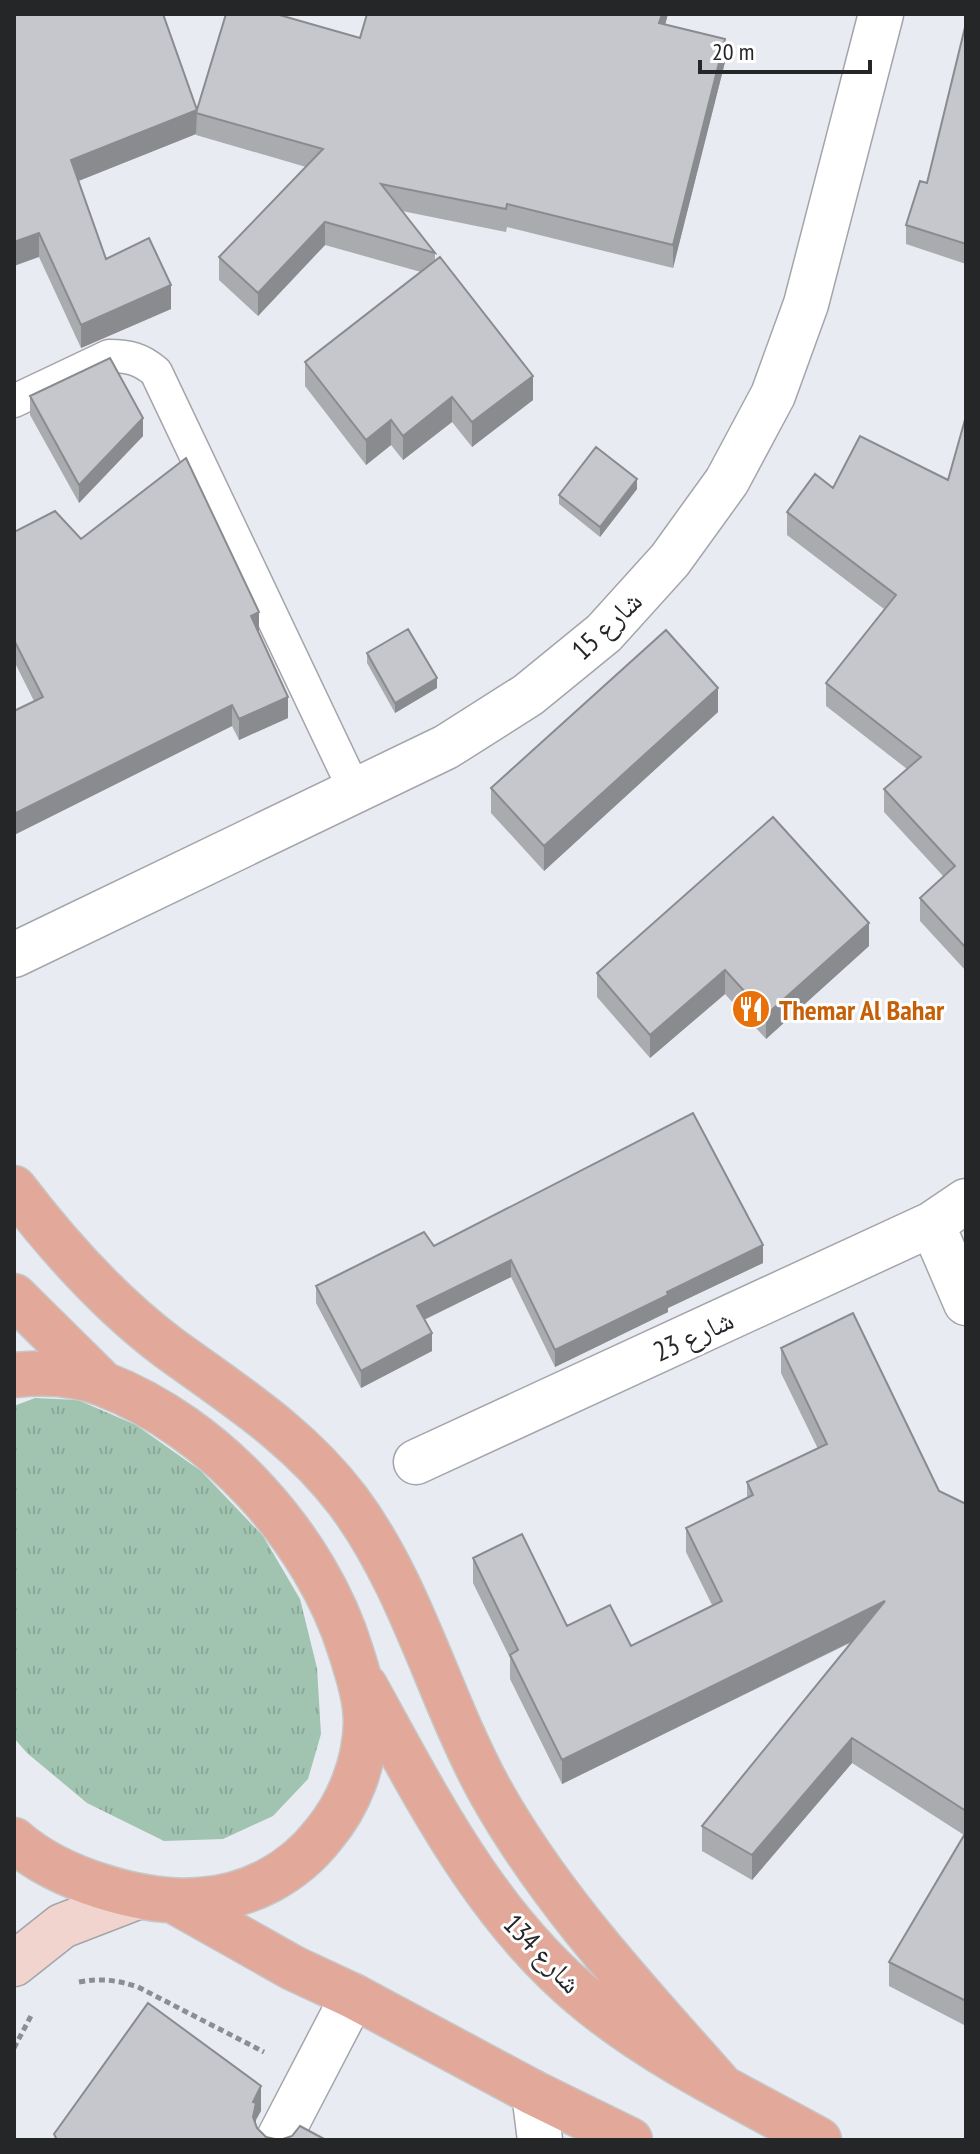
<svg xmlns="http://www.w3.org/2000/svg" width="980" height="2154" font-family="'PT Sans Narrow','Noto Naskh Arabic',sans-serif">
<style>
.grass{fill:url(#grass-tufts)}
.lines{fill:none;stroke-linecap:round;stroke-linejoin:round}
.service-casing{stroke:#a3a5ab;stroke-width:35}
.minor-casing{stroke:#a3a5ab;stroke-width:47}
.secondary-casing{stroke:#a3a5ab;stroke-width:47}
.primary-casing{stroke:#c6c7c7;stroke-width:47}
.path{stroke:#8c8e92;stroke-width:5;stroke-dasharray:6 4;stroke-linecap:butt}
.service{stroke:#fff;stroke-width:32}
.minor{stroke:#fff;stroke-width:44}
.secondary{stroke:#f1d4cd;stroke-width:44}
.primary{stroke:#e2a99a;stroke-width:44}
.wall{fill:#a9abaf}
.shaded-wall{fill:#8a8b8f}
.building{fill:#c5c7cc;stroke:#8a8b8f;stroke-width:2}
.labels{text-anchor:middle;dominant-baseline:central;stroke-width:6;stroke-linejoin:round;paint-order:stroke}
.street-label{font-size:28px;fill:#252628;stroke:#fff}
.food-label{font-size:28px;font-weight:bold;fill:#c56008;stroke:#fff;text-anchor:start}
</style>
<defs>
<pattern id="grass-tufts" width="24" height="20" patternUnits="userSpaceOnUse" patternTransform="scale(2)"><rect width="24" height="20" fill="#a0c4b0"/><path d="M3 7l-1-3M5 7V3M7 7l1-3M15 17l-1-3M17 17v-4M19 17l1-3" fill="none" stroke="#8aa897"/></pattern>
</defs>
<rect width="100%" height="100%" fill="#e9ebf2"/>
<path class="grass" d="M35,1398L78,1400L136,1425L201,1471L263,1536L300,1599L317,1668L321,1734L308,1779L273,1816L223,1839L164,1841L87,1803L27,1753L14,1738V1406Z"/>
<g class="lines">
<defs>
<path id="service" d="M14,401L109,356C129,356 141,359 156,372L355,791"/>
<path id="minor" d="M14,955L446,747L528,695L604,633L670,560L727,481L773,395L806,304L881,14
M932,1224L966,1303
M416,1462L932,1224L966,1201
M534,2093L540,2140
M278,2140L353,1996"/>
<path id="secondary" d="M14,1964L62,1926L137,1897"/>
<path id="primary" d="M14,1188C59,1247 109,1303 169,1348C235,1396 298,1435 348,1501C412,1587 438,1695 489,1789C550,1899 636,1990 719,2084
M14,1296L102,1383
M14,1375C43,1372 75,1373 103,1384C215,1427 316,1538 351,1652C358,1674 366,1699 366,1723C365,1763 349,1804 324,1834C294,1873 249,1897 200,1900C143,1905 58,1879 14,1840
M365,1686C428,1800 487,1919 590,2002C659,2058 741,2097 819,2140
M176,1902L293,1968L353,1996L534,2093L630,2140"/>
</defs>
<use href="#service" class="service-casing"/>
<use href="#minor" class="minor-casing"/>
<use href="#secondary" class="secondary-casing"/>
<use href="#primary" class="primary-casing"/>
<path class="path" d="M79,1982C101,1978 117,1980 138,1987L264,2052
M14,2048L32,2014"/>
<use href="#service" class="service"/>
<use href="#minor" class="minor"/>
<use href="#secondary" class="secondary"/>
<use href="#primary" class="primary"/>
</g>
<path class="wall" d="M14,14L197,110L360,38L668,14L665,25L725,62L673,268L507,227L506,232L402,211L435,253V261L533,400L472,447L452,422L403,460L391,445L366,465L305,386V362L421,272L325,245L258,316L219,280V257L306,167L196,135V134L78,181L106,259L171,309L81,348L39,257Z
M966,23V264L906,244V225L927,183Z
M30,396L143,436L79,503L30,415Z
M966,416V971L920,921V898L944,877L884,812V789L907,769L826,706V683L884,609L787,535V512L833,488L948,480Z
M637,489L600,537L559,504V495Z
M14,532L81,539L259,633L288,718L239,740L232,726L14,835V711L34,701L14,661Z
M367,653L437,688L395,713L367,663Z
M718,712L544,871L491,813V788Z
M869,946L766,1039L725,994L650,1058L597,997V973Z
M434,1246L763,1263L668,1308V1312L555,1367L511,1277L424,1320L432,1351L361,1388L316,1303V1286Z
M781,1348L939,1491L966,1504V2026L889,1986V1962L964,1835L852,1763L752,1880L702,1851V1826L852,1642L562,1784L510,1679V1658L473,1583V1558L567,1626L631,1646L712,1605L686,1552V1528L747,1498V1482L818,1449L781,1373Z"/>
<path class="shaded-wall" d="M662,14H668L659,46V23Z
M725,39V62L673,268V245Z
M197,110L196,134L71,184V160Z
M325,222V245L258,316V293Z
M39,233V257L14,266V242Z
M171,285V309L81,348V325Z
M533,376V400L472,447V422Z
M452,397V422L403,460V436Z
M143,418V436L79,503V485Z
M391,420V445L366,465V440Z
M637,479V489L600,537V527Z
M259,612V633L251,616Z
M437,678V688L395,713V703Z
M718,688V712L544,871V846Z
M288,697V718L239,740V719Z
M232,705V726L14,835V814Z
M869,923V946L766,1039V1015Z
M725,970V994L650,1058V1035Z
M763,1245V1263L668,1308V1312L555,1367V1350L667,1292Z
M511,1260V1277L417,1323V1306Z
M432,1333V1351L361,1388V1371Z
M885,1601V1625L562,1784V1760Z
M852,1738V1763L752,1880V1855Z
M261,2086V2111L256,2120V2128L253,2140V2102Z"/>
<path class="building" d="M14,14H163L197,110L71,160L106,259L149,238L171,285L81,325L39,233L14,242Z
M226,14H276L360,38L367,14H662L659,23L725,39L673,245L507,204L506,209L381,184L435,253L325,222L258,293L219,257L323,149L196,113Z
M966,23V244L906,225L920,181L927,183Z
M440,257L533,376L472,422L452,397L403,436L391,420L366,440L305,362Z
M110,358L143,418L79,485L30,396Z
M966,416V948L920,898L955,866L884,789L921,757L826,683L896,595L787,512L815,474L833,488L860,436L948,480Z
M596,447L637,479L600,527L559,495Z
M186,458L259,612L251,616L288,697L239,719L232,705L14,814V711L43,697L14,640V532L55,511L81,539Z
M408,629L437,678L395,703L367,653Z
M666,630L718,688L544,846L491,788Z
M773,817L869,923L766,1015L725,970L650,1035L597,973Z
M693,1113L763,1245L667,1292L668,1295L555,1350L511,1260L417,1306L432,1333L361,1371L316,1286L424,1232L434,1246Z
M853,1313L939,1491L966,1504V1811L852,1738L752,1855L702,1826L885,1601L562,1760L510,1655L518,1650L473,1558L522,1534L567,1626L610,1605L631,1646L722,1601L686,1528L753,1495L747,1482L827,1444L781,1348Z
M966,1832V2001L889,1962Z
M148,2003L261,2086L253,2102L256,2103L253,2117L257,2128L266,2137L279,2140H57L54,2134Z
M300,2126L326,2140H280L292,2136Z"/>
<defs>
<symbol id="restaurant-disc" viewBox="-11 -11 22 22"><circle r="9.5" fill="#e8710a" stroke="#fff"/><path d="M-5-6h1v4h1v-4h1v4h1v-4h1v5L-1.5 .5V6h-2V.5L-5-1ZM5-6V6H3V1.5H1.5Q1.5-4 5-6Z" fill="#fff"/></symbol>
</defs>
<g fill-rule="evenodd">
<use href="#restaurant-disc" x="729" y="987" width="44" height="44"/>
</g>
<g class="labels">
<g class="street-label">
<text transform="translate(606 625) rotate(-44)">شارع 15</text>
<text transform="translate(693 1335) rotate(-25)">شارع 23</text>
<text transform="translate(543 1953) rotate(46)">شارع 134</text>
</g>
<g class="food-label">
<text x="779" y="1009">Themar Al Bahar</text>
</g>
</g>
<rect width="980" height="2154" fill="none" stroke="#252628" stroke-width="32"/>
<path d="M700 60v12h170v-12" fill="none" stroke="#252628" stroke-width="4"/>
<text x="712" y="60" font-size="24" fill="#252628" stroke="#ffffff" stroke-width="6" paint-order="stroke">20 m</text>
</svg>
